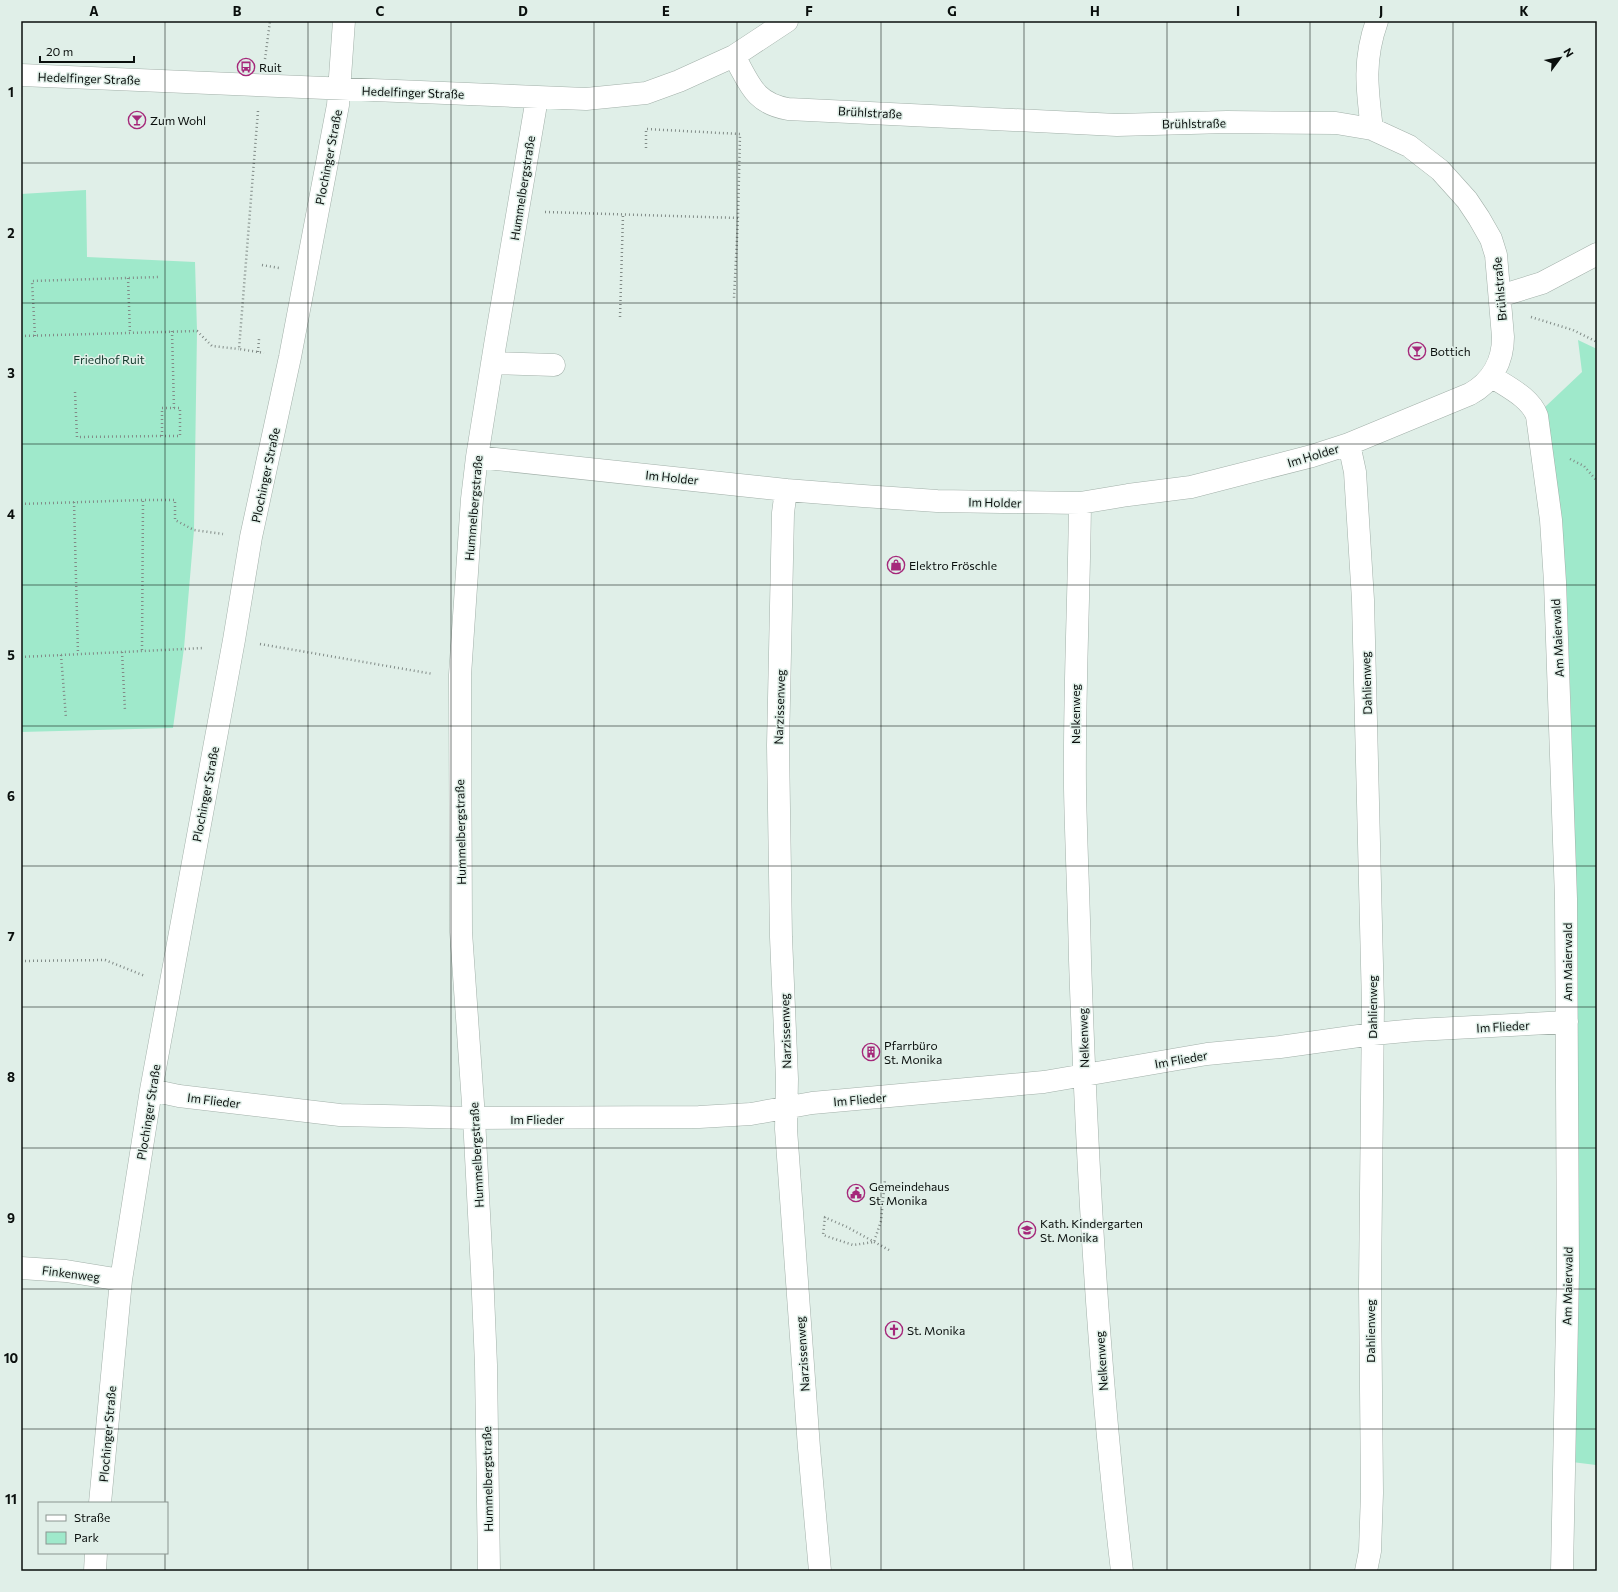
<svg xmlns="http://www.w3.org/2000/svg" width="1618" height="1592" font-family="Commissioner,sans-serif">
<style>
.green{fill:#9fe9cb}
.lines{fill:none;stroke-linecap:round;stroke-linejoin:round}
.minor-casing{stroke:#a2b0a9;stroke-width:23}
.path{stroke:#818b87;stroke-width:2.5;stroke-dasharray:1 3;stroke-linecap:butt}
.minor{stroke:#fff;stroke-width:22}
.grid{fill:none;stroke:#0a0f0d;stroke-width:1;stroke-opacity:0.55}
.labels{text-anchor:middle;dominant-baseline:central;stroke-width:3;stroke-linejoin:round;paint-order:stroke}
.poi-label{font-size:12px;fill:#0a0f0d;stroke:#e0efe8;text-anchor:start}
.street-label{font-size:12px;fill:#0a0f0d;stroke:#e0efe8}
.park-label{font-size:12px;fill:#153b2e;stroke:#e0efe8}
.neatline{fill:none;stroke:#0a0f0d;stroke-width:1.5}
.grid-label{font-size:13px;text-anchor:middle;font-weight:bold;fill:#0a0f0d}
</style>
<rect width="100%" height="100%" fill="#e0efe8"/>
<path class="green" d="M86,190L87,257L195,262L197,331L194,530L184,648L173,728L21,732V194Z
M1578,340L1597,349V1500H1596V1465L1572,1462L1574,842L1570,684L1563,561L1554,463L1545,407L1582,372Z"/>
<g class="lines">
<defs>
<path id="minor" d="M21,75L586,99L646,93L679,81L734,56L787,21
M1372,129C1367,89 1363,60 1377,21
M1500,296L1542,283L1597,254
M492,363L554,365
M1491,376C1507,387 1530,397 1537,416L1551,520L1555,582L1566,899L1568,1270L1562,1571
M1349,444L1355,472L1363,600L1373,1005L1370,1286L1372,1493L1370,1551L1366,1571
M477,457L786,490L863,496L937,501L1080,503L1128,495L1191,487L1312,456L1349,444L1470,394C1492,382 1503,361 1503,337L1496,255L1491,239L1479,218L1467,200L1440,170L1409,146L1372,129L1336,123L1227,122L1117,125L788,109C754,103 750,84 734,56
M786,490L783,513L778,745L781,937L787,1079L786,1129L809,1448L820,1571
M1080,503C1079,598 1074,693 1075,788C1076,845 1079,903 1080,960C1087,1164 1098,1368 1122,1571
M151,1090L179,1096L340,1115L474,1118L699,1117L751,1114L812,1103L1044,1082L1207,1054L1280,1047L1373,1034L1416,1030L1567,1022
M21,1268L66,1271L121,1280
M100,1503L121,1280L151,1090L234,640L251,537L290,357L338,105L344,21
M95,1571L96,1553
M489,1571L486,1365L482,1271L474,1118L461,932L460,675L472,499L477,457L495,345L537,98"/>
</defs>
<use href="#minor" class="minor-casing"/>
<path class="path" d="M265,59L270,21
M258,111L239,349L264,353
M646,148V129L740,134L738,218
M545,212L738,218L734,298
M262,265L279,268
M128,278L130,333
M620,317L623,215
M1531,317L1573,330L1597,342
M172,331L174,408
M21,336L197,331L212,346L239,349
M35,336L32,281L159,277
M258,352L259,339
M75,392L77,437L162,436
M162,408H180V436H162Z
M1570,459L1584,466L1597,481
M74,502L78,654
M21,504L143,500
M260,644L433,674
M142,650L143,500H175V520L194,530L223,534
M122,652L125,711
M61,655L66,718
M21,657L204,648
M21,961L105,960L145,976
M824,1217L847,1227L889,1250
M825,1217L823,1235L853,1245L874,1242L881,1221L885,1180"/>
<use href="#minor" class="minor"/>
</g>
<path class="grid" d="M165,21V1503M308,21V1571M451,21V1571M594,21V1571M737,21V1571M881,21V1571M1024,21V1571M1167,21V1571M1310,21V1571M1453,21V1571M21,163H1597M21,303H1597M21,444H1597M21,585H1597M21,726H1597M21,866H1597M21,1007H1597M21,1148H1597M21,1289H1597M21,1429H1597M165,1553V1571"/>
<defs>
<symbol id="bus-ring" viewBox="-11 -11 22 22"><circle r="9.5" fill="#e0efe8" stroke="#a5287a" stroke-width="1.5"/><path d="M-5-6H5V4H4V6H2V4H-2V6H-4V4H-5ZM-3.5-4V0h7V-4ZM-3.5 1.2v1.5H-2V1.2ZM2 1.2v1.5H3.5V1.2Z" fill="#a5287a"/></symbol>
<symbol id="bar-ring" viewBox="-11 -11 22 22"><circle r="9.5" fill="#e0efe8" stroke="#a5287a" stroke-width="1.5"/><path d="M-6-5H6L.8 .8V4.5H3.5V6h-7V4.5H-.8V.8Z" fill="#a5287a"/></symbol>
<symbol id="shop-ring" viewBox="-11 -11 22 22"><circle r="9.5" fill="#e0efe8" stroke="#a5287a" stroke-width="1.5"/><path d="M-5-2.5h2.3a2.7 3.5 0 0 1 5.4 0H5L5.5 6h-11ZM-1.5-2.5h3a1.5 2.3 0 0 0-3 0Z" fill="#a5287a"/></symbol>
<symbol id="building-ring" viewBox="-11 -11 22 22"><circle r="9.5" fill="#e0efe8" stroke="#a5287a" stroke-width="1.5"/><path d="M-4-6H4V6H1V3H-1V6H-4ZM-2.5-4.3h1.7v1.8h-1.7ZM.8-4.3h1.7v1.8H.8ZM-2.5-1h1.7V.8h-1.7ZM.8-1h1.7V.8H.8Z" fill="#a5287a"/></symbol>
<symbol id="civic-ring" viewBox="-11 -11 22 22"><circle r="9.5" fill="#e0efe8" stroke="#a5287a" stroke-width="1.5"/><path d="M-.6-6.5H3V-4.5H.6V-3L4-1V1h2V6H-6V1h2V-1L-.6-3ZM-1.2 2.5V6h2.4V2.5Z" fill="#a5287a"/></symbol>
<symbol id="school-ring" viewBox="-11 -11 22 22"><circle r="9.5" fill="#e0efe8" stroke="#a5287a" stroke-width="1.5"/><path d="M0-5L7-2L0 1L-7-2ZM-4 1L0 2.5L4 1V4Q0 6-4 4Z" fill="#a5287a"/></symbol>
<symbol id="church-ring" viewBox="-11 -11 22 22"><circle r="9.5" fill="#e0efe8" stroke="#a5287a" stroke-width="1.5"/><path d="M-1.2-6h2.4v3.5h3.3v2.4h-3.3V6h-2.4V-.1h-3.3v-2.4h3.3Z" fill="#a5287a"/></symbol>
</defs>
<g fill-rule="evenodd">
<use href="#bus-ring" x="236" y="57" width="20" height="20"/>
<use href="#bar-ring" x="127" y="110" width="20" height="20"/>
<use href="#bar-ring" x="1407" y="341" width="20" height="20"/>
<use href="#shop-ring" x="886" y="555" width="20" height="20"/>
<use href="#building-ring" x="861" y="1042" width="20" height="20"/>
<use href="#civic-ring" x="846" y="1183" width="20" height="20"/>
<use href="#school-ring" x="1017" y="1220" width="20" height="20"/>
<use href="#church-ring" x="884" y="1320" width="20" height="20"/>
</g>
<g class="labels">
<g class="poi-label">
<text x="259" y="67">Ruit</text>
<text x="150" y="120">Zum Wohl</text>
<text x="1430" y="351">Bottich</text>
<text x="909" y="565">Elektro Fröschle</text>
<text x="884" y="1045">Pfarrbüro<tspan x="884" dy="14">St. Monika</tspan></text>
<text x="869" y="1186">Gemeindehaus<tspan x="869" dy="14">St. Monika</tspan></text>
<text x="1040" y="1223">Kath. Kindergarten<tspan x="1040" dy="14">St. Monika</tspan></text>
<text x="907" y="1330">St. Monika</text>
</g>
<g class="street-label">
<text transform="translate(89 78) rotate(2)">Hedelfinger Straße</text>
<text transform="translate(413 92) rotate(2)">Hedelfinger Straße</text>
<text transform="translate(870 112) rotate(3)">Brühlstraße</text>
<text transform="translate(1194 123) rotate(-1)">Brühlstraße</text>
<text transform="translate(328 157) rotate(-79)">Plochinger Straße</text>
<text transform="translate(522 188) rotate(-81)">Hummelbergstraße</text>
<text transform="translate(1499 289) rotate(-95)">Brühlstraße</text>
<text transform="translate(1313 455) rotate(-17)">Im Holder</text>
<text transform="translate(265 475) rotate(-78)">Plochinger Straße</text>
<text transform="translate(672 477) rotate(6)">Im Holder</text>
<text transform="translate(995 502) rotate(1)">Im Holder</text>
<text transform="translate(473 508) rotate(-85)">Hummelbergstraße</text>
<text transform="translate(1557 638) rotate(-93)">Am Maierwald</text>
<text transform="translate(1366 683) rotate(-92)">Dahlienweg</text>
<text transform="translate(779 707) rotate(-88)">Narzissenweg</text>
<text transform="translate(1075 714) rotate(-90)">Nelkenweg</text>
<text transform="translate(205 794) rotate(-79)">Plochinger Straße</text>
<text transform="translate(460 832) rotate(-91)">Hummelbergstraße</text>
<text transform="translate(1567 962) rotate(-90)">Am Maierwald</text>
<text transform="translate(1372 1007) rotate(-90)">Dahlienweg</text>
<text transform="translate(1503 1026) rotate(-3)">Im Flieder</text>
<text transform="translate(785 1031) rotate(-92)">Narzissenweg</text>
<text transform="translate(1083 1038) rotate(-92)">Nelkenweg</text>
<text transform="translate(1181 1059) rotate(-10)">Im Flieder</text>
<text transform="translate(860 1099) rotate(-5)">Im Flieder</text>
<text transform="translate(214 1100) rotate(7)">Im Flieder</text>
<text transform="translate(148 1112) rotate(-81)">Plochinger Straße</text>
<text x="537" y="1119">Im Flieder</text>
<text transform="translate(476 1155) rotate(-93)">Hummelbergstraße</text>
<text transform="translate(71 1273) rotate(7)">Finkenweg</text>
<text transform="translate(1567 1286) rotate(-89)">Am Maierwald</text>
<text transform="translate(1370 1331) rotate(-90)">Dahlienweg</text>
<text transform="translate(802 1354) rotate(-94)">Narzissenweg</text>
<text transform="translate(1101 1361) rotate(-94)">Nelkenweg</text>
<text transform="translate(107 1434) rotate(-85)">Plochinger Straße</text>
<text transform="translate(487 1479) rotate(-91)">Hummelbergstraße</text>
</g>
<g class="park-label">
<text x="109" y="359">Friedhof Ruit</text>
</g>
</g>
<rect width="1618" height="1592" fill="none" stroke="#e0efe8" stroke-width="44"/>
<rect x="38" y="1502" width="130" height="52" fill="#e0efe8" stroke="#8a9590"/>
<rect x="46" y="1515" width="20" height="6" fill="#ffffff" stroke="#8a9590"/>
<text x="74" y="1522" font-size="12" fill="#0a0f0d">Straße</text>
<rect x="46" y="1532" width="20" height="12" fill="#9fe9cb" stroke="#8a9590"/>
<text x="74" y="1542" font-size="12" fill="#0a0f0d">Park</text>
<g transform="translate(1560 58) rotate(58)" stroke="#e0efe8" stroke-width="3" paint-order="stroke">
<path d="M0-3L7 15L0 10L-7 15Z" fill="#0a0f0d"/>
<text y="-6" font-size="11" font-weight="bold" text-anchor="middle" fill="#0a0f0d">N</text>
</g>
<path d="M40 56v6h94v-6" fill="none" stroke="#0a0f0d" stroke-width="2"/>
<text x="46" y="56" font-size="12" fill="#0a0f0d" stroke="#e0efe8" stroke-width="3" paint-order="stroke">20 m</text>
<rect x="22" y="22" width="1574" height="1548" class="neatline"/>
<g class="grid-label">
<text x="94" y="16">A</text>
<text x="237" y="16">B</text>
<text x="380" y="16">C</text>
<text x="523" y="16">D</text>
<text x="666" y="16">E</text>
<text x="809" y="16">F</text>
<text x="952" y="16">G</text>
<text x="1095" y="16">H</text>
<text x="1238" y="16">I</text>
<text x="1381" y="16">J</text>
<text x="1524" y="16">K</text>
<text x="11" y="97">1</text>
<text x="11" y="238">2</text>
<text x="11" y="378">3</text>
<text x="11" y="519">4</text>
<text x="11" y="660">5</text>
<text x="11" y="801">6</text>
<text x="11" y="941">7</text>
<text x="11" y="1082">8</text>
<text x="11" y="1223">9</text>
<text x="11" y="1363">10</text>
<text x="11" y="1504">11</text>
</g>
</svg>
